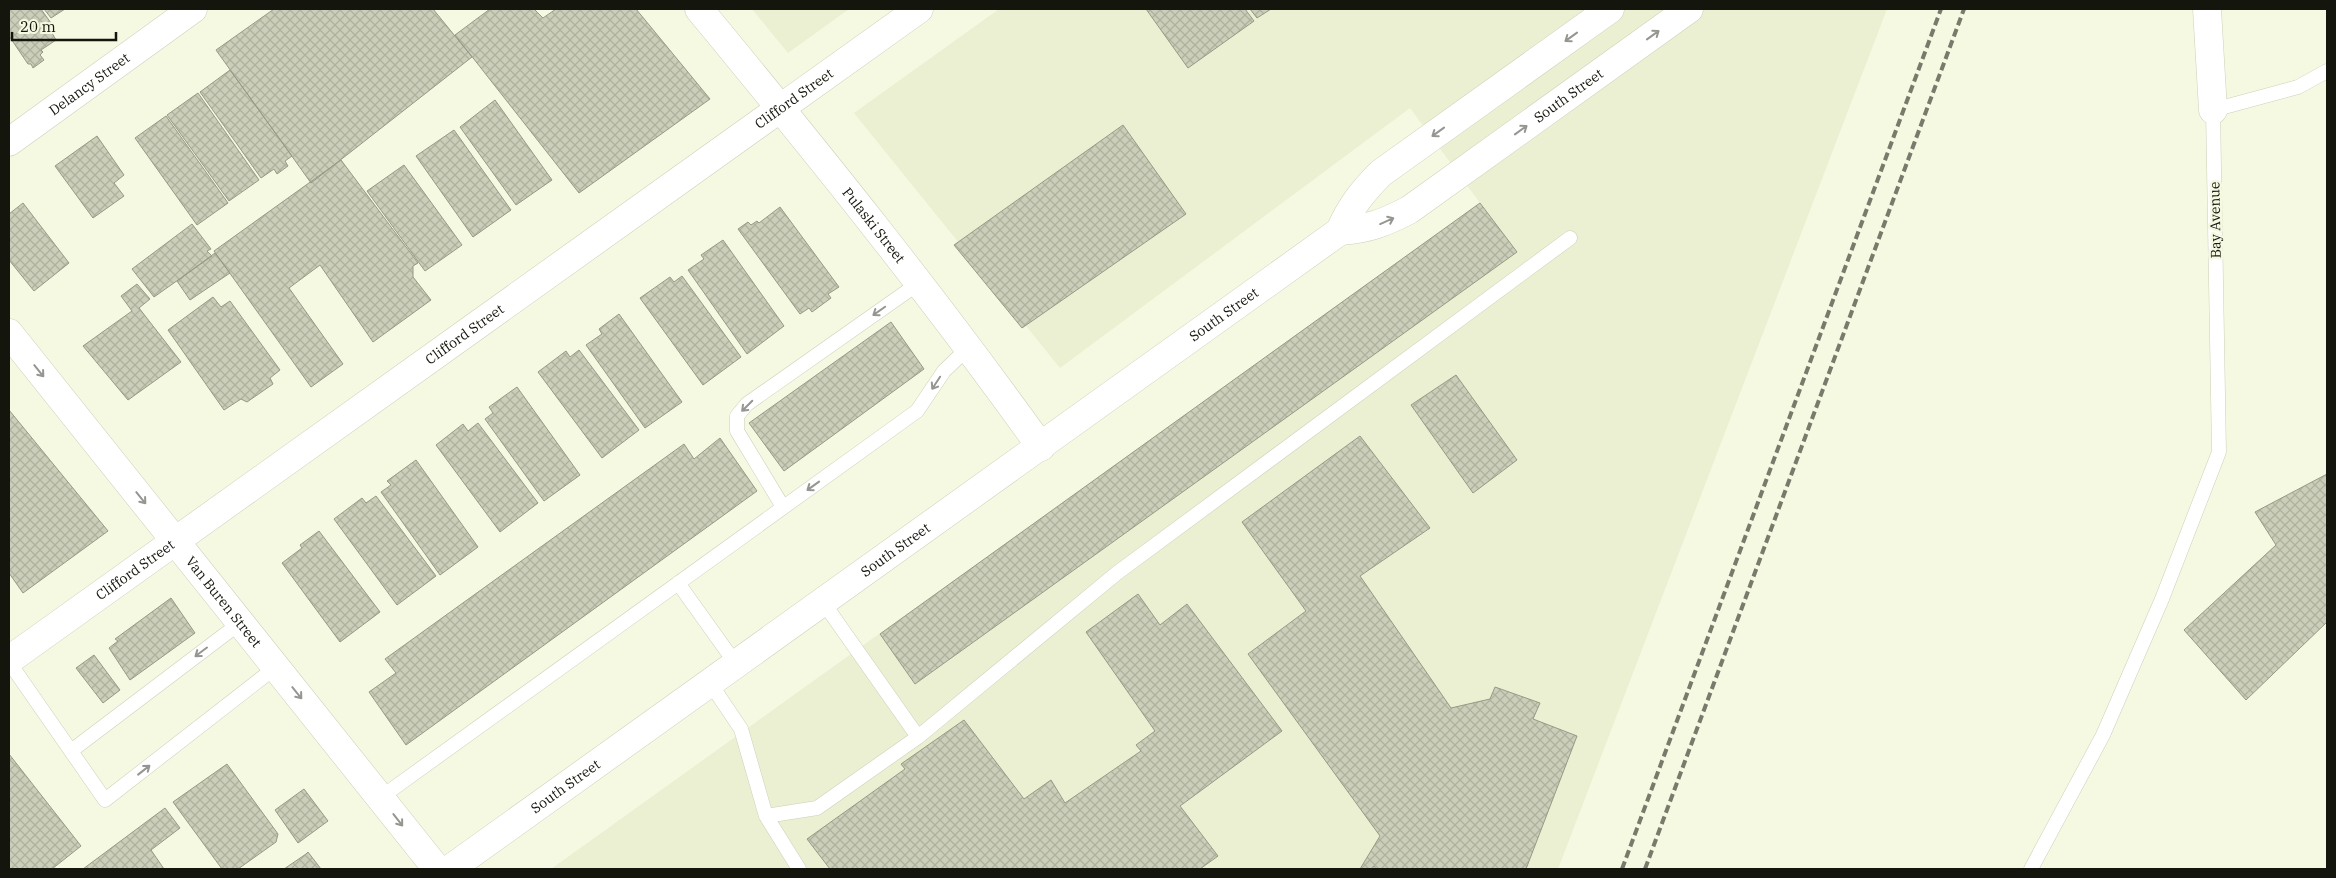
<svg xmlns="http://www.w3.org/2000/svg" width="2336" height="878" font-family="'IBM Plex Serif',serif">
<style>
.built{fill:#eaf0d1}
.building{fill:url(#building-cross-hatch);stroke:#969a85}
.lines{fill:none;stroke-linecap:round;stroke-linejoin:round}
.service-casing{stroke:#ccd0b9;stroke-width:15}
.minor-casing{stroke:#ccd0b9;stroke-width:29}
.tertiary-casing{stroke:#ccd0b9;stroke-width:29}
.secondary-casing{stroke:#ccd0b9;stroke-width:29}
.service{stroke:#fff;stroke-width:14}
.minor{stroke:#fff;stroke-width:28}
.tertiary{stroke:#fff;stroke-width:28}
.secondary{stroke:#fff;stroke-width:28}
.rail{stroke:#787a6b;stroke-width:4;stroke-dasharray:8 4;stroke-linecap:butt}
.oneway{stroke:#959692}
.labels{text-anchor:middle;dominant-baseline:central;stroke-width:5;stroke-linejoin:round;paint-order:stroke}
.street-label{font-size:14px;fill:#14150d;stroke:#f5f9e2}
</style>
<defs>
<pattern id="building-cross-hatch" width="8" height="8" patternUnits="userSpaceOnUse" patternTransform="scale(1.25)"><rect width="8" height="8" fill="#cbcfb9"/><path d="M0 0l8 8M0 8l8-8" fill="none" stroke="#adb19e"/></pattern>
</defs>
<rect width="100%" height="100%" fill="#f5f9e2"/>
<path class="built" d="M752,9H849L788,53Z
M999,9H1887L1558,869H551L1480,203L1410,108L1060,368L854,113Z"/>
<path class="building" d="M9,9H41L56,30L52,33L56,40L41,50L43,52L40,55L44,60L33,68L31,64H28L9,36Z
M44,9H65L51,18Z
M274,9H433L472,57L311,183L216,50Z
M490,9H534L543,18L556,9H636L710,99L579,193L455,35Z
M1146,9H1245L1254,21L1188,68Z
M1250,9H1271L1257,18Z
M230,70L292,156L285,161L288,166L277,174L274,169L261,178L200,92Z
M198,93L259,180L229,201L167,115Z
M495,100L552,180L516,205L460,127Z
M166,116L228,203L197,225L135,138Z
M1123,125L1186,214L1022,328L954,245Z
M454,130L511,210L473,237L416,156Z
M97,136L124,175L114,183L124,196L93,218L55,166Z
M341,160L418,263L413,266V277L431,300L373,342L320,265L289,288L343,364L311,387L214,251Z
M404,165L462,245L425,271L367,191Z
M23,203L69,263L34,291L9,260V214Z
M1480,203L1517,252L915,684L880,634Z
M780,207L839,287L828,294L831,298L812,312L809,308L800,314L738,229L748,222L751,225L757,221L759,223Z
M192,224L211,249L207,251L212,256L154,297L132,269Z
M723,240L784,326L747,354L688,270L704,259L701,255Z
M215,253L230,273L190,300L177,281Z
M682,276L741,357L703,385L640,298L670,277L674,282Z
M137,284L150,299L139,308L181,362L128,400L83,346L132,311L121,296Z
M213,297L221,307L230,301L280,370L270,378L273,384L247,402L241,399L224,410L168,330Z
M619,314L682,402L645,428L586,345L602,334L599,329Z
M891,322L924,369L784,471L749,423Z
M579,350L639,430L602,458L538,372L566,351L570,357Z
M1456,375L1517,460L1473,493L1411,405Z
M517,387L580,475L544,501L485,419L493,413L489,407Z
M9,410L108,531L23,593L9,573Z
M478,423L538,503L500,532L436,445L463,424L468,431Z
M1360,436L1430,528L1360,576L1451,708L1490,699L1495,687L1540,703L1533,719L1577,736L1526,869H1376L1374,866L1372,869H1360L1380,836L1248,654L1306,611L1242,522Z
M720,438L757,491L406,745L369,692L396,673L385,659L684,444L694,459Z
M416,460L478,547L440,575L381,492L391,485L387,481Z
M2327,474V622L2246,700L2184,630L2276,545L2255,512Z
M376,496L436,576L397,605L334,519L362,498L366,503Z
M319,531L380,612L340,642L282,563L302,548L300,545Z
M1138,594L1160,625L1187,604L1282,731L1180,806L1218,856L1200,869H830L807,839L905,769L901,764L964,720L1024,799L1051,780L1065,803L1141,751L1136,745L1155,731L1086,632Z
M171,598L195,633L130,680L109,648L118,641L115,639Z
M94,655L120,690L103,703L76,668Z
M9,754L81,846L52,869H9Z
M227,764L278,834L276,842L238,869H222L173,802Z
M304,789L328,821L298,843L275,810Z
M165,808L180,828L151,850L164,869H83Z
M308,852L321,869H284L306,854Z"/>
<g class="lines">
<defs>
<path id="service" d="M783,507L737,431V416L747,404L919,283
M678,583L736,664
M823,602L918,737L1117,573L1570,238
M9,662L105,800L276,667
M710,683L741,729L766,816L799,869
M71,751L240,623
M380,798L917,411L944,371L969,347
M766,816L817,808L918,737
M2031,869L2103,735L2162,599L2219,452L2213,110L2298,87L2327,71"/>
<g id="minor">
<path id="s1" d="M699,9C817,152 933,296 1041,447"/>
<path d="M2207,9L2213,110"/>
<path id="s2" d="M9,142L193,9"/>
<path id="s3" d="M9,660L919,9"/>
</g>
<g id="tertiary">
<path id="s4" d="M9,333L437,869"/>
</g>
<g id="secondary">
<path id="s5" d="M1340,231C1368,229 1384,223 1409,210L1689,9"/>
<path id="s6" d="M450,869L1340,231C1350,207 1363,191 1381,173L1610,9"/>
</g>
</defs>
<use href="#service" class="service-casing"/>
<use href="#minor" class="minor-casing"/>
<use href="#tertiary" class="tertiary-casing"/>
<use href="#secondary" class="secondary-casing"/>
<use href="#service" class="service"/>
<use href="#minor" class="minor"/>
<use href="#tertiary" class="tertiary"/>
<use href="#secondary" class="secondary"/>
<path class="rail" d="M1622,869L1941,9
M1645,869L1964,9"/>
</g>
<defs><path id="oneway-shaft" d="M-6 0H5M1.5-3L5.5 0L1.5 3" fill="none" stroke-width="1.6" stroke-linecap="round" stroke-linejoin="round" transform="scale(1.25)"/></defs>
<g class="oneway">
<use href="#oneway-shaft" transform="translate(1653 35) rotate(-36)"/>
<use href="#oneway-shaft" transform="translate(1571 37) rotate(144)"/>
<use href="#oneway-shaft" transform="translate(1521 130) rotate(-36)"/>
<use href="#oneway-shaft" transform="translate(1438 132) rotate(144)"/>
<use href="#oneway-shaft" transform="translate(1387 221) rotate(-24)"/>
<use href="#oneway-shaft" transform="translate(879 311) rotate(145)"/>
<use href="#oneway-shaft" transform="translate(39 371) rotate(51)"/>
<use href="#oneway-shaft" transform="translate(936 383) rotate(123)"/>
<use href="#oneway-shaft" transform="translate(747 406) rotate(135)"/>
<use href="#oneway-shaft" transform="translate(813 486) rotate(144)"/>
<use href="#oneway-shaft" transform="translate(141 498) rotate(51)"/>
<use href="#oneway-shaft" transform="translate(201 652) rotate(143)"/>
<use href="#oneway-shaft" transform="translate(297 693) rotate(51)"/>
<use href="#oneway-shaft" transform="translate(144 770) rotate(-38)"/>
<use href="#oneway-shaft" transform="translate(398 820) rotate(52)"/>
</g>
<g class="labels">
<g class="street-label">
<text stroke="none"><textPath href="#s2" startOffset="99">Delancy Street</textPath></text>
<text stroke="none"><textPath href="#s5" startOffset="269">South Street</textPath></text>
<text stroke="none"><textPath href="#s3" startOffset="965">Clifford Street</textPath></text>
<text transform="translate(2215 220) rotate(-91)">Bay Avenue</text>
<text stroke="none"><textPath href="#s1" startOffset="278">Pulaski Street</textPath></text>
<text stroke="none"><textPath href="#s6" startOffset="952">South Street</textPath></text>
<text stroke="none"><textPath href="#s3" startOffset="560">Clifford Street</textPath></text>
<text stroke="none"><textPath href="#s6" startOffset="548">South Street</textPath></text>
<text stroke="none"><textPath href="#s3" startOffset="155">Clifford Street</textPath></text>
<text stroke="none"><textPath href="#s4" startOffset="344">Van Buren Street</textPath></text>
<text stroke="none"><textPath href="#s6" startOffset="142">South Street</textPath></text>
</g>
</g>
<rect width="2336" height="878" fill="none" stroke="#14150d" stroke-width="20"/>
<path d="M12 32v8h104v-8" fill="none" stroke="#14150d" stroke-width="2.5"/>
<text x="20" y="32" font-size="15" fill="#14150d" stroke="#f5f9e2" stroke-width="4" paint-order="stroke">20 m</text>
</svg>
